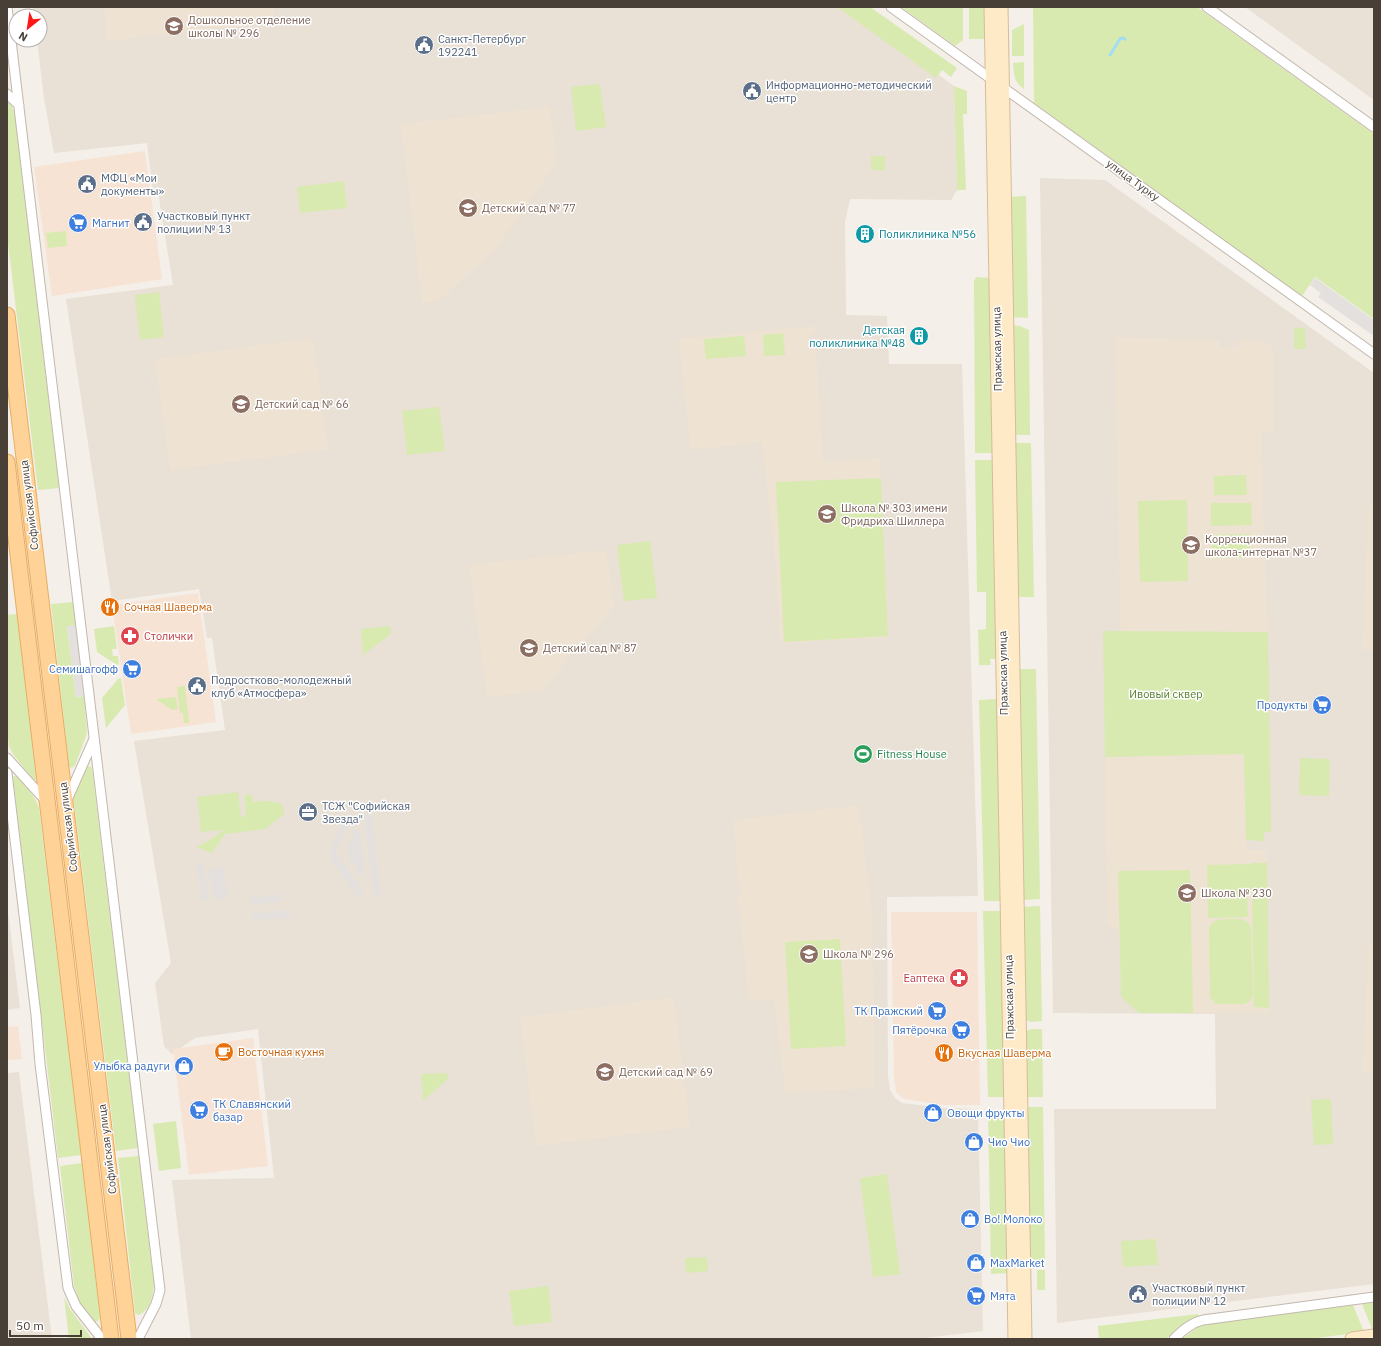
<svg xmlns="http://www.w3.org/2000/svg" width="1381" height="1346" font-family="'IBM Plex Sans',sans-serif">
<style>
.residential{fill:#e9e0d6}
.commercial{fill:#f7e3d3}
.education{fill:#eee2d2}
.green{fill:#d8eab0}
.parking{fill:#e3e0dd}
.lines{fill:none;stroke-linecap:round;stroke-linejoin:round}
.stream{stroke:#a3ddf2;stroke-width:3}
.street-casing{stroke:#c3b8ad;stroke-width:11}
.secondary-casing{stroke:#d6bc97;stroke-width:15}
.primary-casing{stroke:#e7ad63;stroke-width:17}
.street{stroke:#fff;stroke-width:9}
.secondary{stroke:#ffeac8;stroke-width:13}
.primary{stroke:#ffd297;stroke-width:15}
.labels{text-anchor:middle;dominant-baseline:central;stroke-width:3;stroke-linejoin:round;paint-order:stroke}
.education-label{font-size:11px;fill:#785e54;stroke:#fff;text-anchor:start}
.service-label{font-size:11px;fill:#4e5e75;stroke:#fff;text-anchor:start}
.street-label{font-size:11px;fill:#483f36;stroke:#fff}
.shop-label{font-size:11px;fill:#366cbe;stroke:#fff;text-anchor:start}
.culture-label{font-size:11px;fill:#0d838f;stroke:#fff;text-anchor:start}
.food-label{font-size:11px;fill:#c56008;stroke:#fff;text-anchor:start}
.health-label{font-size:11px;fill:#be3a42;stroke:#fff;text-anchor:start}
.park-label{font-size:11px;fill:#547c27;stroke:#fff}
.leisure-label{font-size:11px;fill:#27864d;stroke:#fff;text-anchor:start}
</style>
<rect width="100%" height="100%" fill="#f4efe8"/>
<path class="residential" d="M33,7H844L954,86L957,190L951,200L850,199L845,222L846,315L887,316L889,364H962L978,896L887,897L888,1076L890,1090L895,1098L902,1103L942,1108L978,1109L983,1331L916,1339H191L172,1180L274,1178L258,1029L195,1038L172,1054L164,1046L155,983L171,963L134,741L225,730L212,638H207L199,589L112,601L66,299L173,285L158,192H153L147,143L54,153L44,98L37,40H40V16H34Z
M1245,7H1374V100Z
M1040,178L1105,180L1374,373V1284L1057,1323L1054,1109H1216L1215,1014L1053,1013Z
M7,903L20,1008L7,1010Z
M19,1072L52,1339H7V1073Z"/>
<path class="commercial" d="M145,151L162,279L52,296L34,167Z
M198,593L216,722L131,734L112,605Z
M891,912H977L980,1105H944L904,1099L896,1092L894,1078Z
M18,1026L22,1059L7,1060V1027Z
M253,1038L268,1166L189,1175L173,1049Z"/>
<path class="education" d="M104,7H274L276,22L107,41Z
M550,107L557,162L493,253L486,255V259L482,263L469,273L439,301L422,303L401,124Z
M815,326V334H809V344L816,345L823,461L880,458L889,638L780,643L776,567L762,442L691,450L678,339Z
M1115,337L1219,340L1221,347H1239V340L1265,341L1273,349V432H1261V458L1268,632L1120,631Z
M313,338L328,450L170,470L155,359Z
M1369,505H1374V651L1362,650Z
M606,550L614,606L541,691L487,697L469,565Z
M1244,754L1246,850H1267L1269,1013H1139L1121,997L1119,929L1112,927L1108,922L1105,757Z
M859,805L872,910L875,1088L785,1093L774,999L749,1001L738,897L740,896L733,820Z
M1374,939V1073L1362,1072L1369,944Z
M674,997L690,1127L536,1146L520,1017Z"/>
<path class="green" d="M837,7H870L957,68L951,77L942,70L936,78Z
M901,7H963V40L955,46Z
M969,7H984L985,39H969Z
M1033,7H1197L1374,134V319L1315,277L1302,296L1034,103Z
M1024,24V56H1012V30Z
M1024,62V89C1014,82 1014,75 1013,63Z
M600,84L606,127L576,131L571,87Z
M954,86L967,91V114H963L966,190H957Z
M7,101L12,106L15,115L59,488L38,490L7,235Z
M871,156H885V170H871Z
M344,181L347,208L300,213L297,187Z
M1026,196L1028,318L1011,317L1009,197Z
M66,231L67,246L48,248L46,233Z
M976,277L989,278V280L992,453H975L974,281Z
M159,292L164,337L140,340L135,295Z
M1011,325L1020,326L1029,330L1030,435H1013Z
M1294,328H1305L1306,349H1294Z
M783,333L785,355L764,356L763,335Z
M744,336L746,356L706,359L704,339Z
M439,407L445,451L407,455L402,411Z
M1014,443H1031L1034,597H1016Z
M975,460H993L996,659H990L991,665H979L978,630L986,629V592H977Z
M1246,475L1247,495H1214V476Z
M881,478L888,636L784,642L776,482Z
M1187,500L1188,581L1140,582L1138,501Z
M1211,503H1251L1252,525L1211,526Z
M1250,534L1251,557L1212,558V535Z
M650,541L657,598L624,601L617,545Z
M73,602L76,625L67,627L76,697L84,696L87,733L75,766L71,768L69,766L51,604Z
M17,614L36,779L35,780H33L13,754L9,746L7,728V615Z
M114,626L117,649H112L113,656H118L119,664L117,665L97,652L94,629Z
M390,626L391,634L363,655L361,629Z
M1103,631L1268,632L1271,832H1264V841L1246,840L1244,754L1105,757Z
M1017,669H1036L1040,899L1022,900Z
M121,678L125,705L106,728L102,698L118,679Z
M185,686L189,723H184L183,713H180L177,687Z
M176,697L178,709L172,710L156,699Z
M997,699L1000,901H984L979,700Z
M1300,758L1330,759L1329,796L1299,795Z
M89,766L92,768L138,1148L116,1151L74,802V796L87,767Z
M14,776H17C24,786 36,796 39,808L81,1155L58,1158L13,778Z
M238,792L241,817L246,816L245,804L247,802L245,801V795H252L253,802C262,801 289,797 283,815L265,829L225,834L212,853L196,847L208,841L224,830L201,832L197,797Z
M1251,863H1267L1269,1008L1254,1007L1252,893H1247L1248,917L1208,918L1207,865L1251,864Z
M1190,870L1193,1013H1139L1121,997L1118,871Z
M1040,906L1042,1021L1031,1022L1024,1019L1022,907Z
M983,911H1000L1004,1097H988Z
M1242,919L1248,922L1251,928L1253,996L1250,1001L1244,1004H1216L1210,997L1209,927C1215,916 1231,920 1242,919Z
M840,939L846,1046L791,1049L785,942Z
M1031,1029H1042L1043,1097H1025L1024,1032Z
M447,1073L448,1079L423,1101L421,1074Z
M1331,1099L1333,1144L1314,1145L1311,1100Z
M1026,1107H1043L1045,1264L1029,1265Z
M1002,1110L1005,1113L1008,1273L991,1274L988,1111Z
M176,1121L181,1168L159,1171L153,1124Z
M139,1156L154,1285C153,1296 150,1310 139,1315L136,1314L135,1312L118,1158Z
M82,1163L100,1318L98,1321L95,1322L93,1321L80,1304L74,1286L60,1166Z
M887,1174L900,1274L873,1277L860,1178Z
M1156,1239L1158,1265L1123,1267L1121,1241Z
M707,1257L708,1271L686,1273L685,1258Z
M1037,1270H1045V1290H1037Z
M548,1286L552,1322L514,1326L509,1291Z
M64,1297L70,1309L92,1339H69Z
M1374,1302V1330L1373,1331L1362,1304Z
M1353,1305L1364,1332L1308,1339H1182L1198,1327L1209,1324Z
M1198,1314V1316L1185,1323L1166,1339H1099L1098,1326Z"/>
<path class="parking" d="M1315,278L1374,320V336L1318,297L1321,293L1310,285Z
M76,625L84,696L76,697L67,626Z
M371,813L381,896L374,897L364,814Z
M345,817L350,820L337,850V854L362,891V895L357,899L356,895L333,862L330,856L331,848Z
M359,829L365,874L358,875L356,864H350L347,842L353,841L352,830Z
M203,862L209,900L201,901L196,864Z
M223,867L228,898L214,900L208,870Z
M282,894L283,901L251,905L250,898Z
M290,910L291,917L253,921L252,914Z"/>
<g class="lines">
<path class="stream" d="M1110,55L1120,39L1123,38L1125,39"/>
<defs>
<path id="street" d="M7,7L160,1290L156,1304L138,1339
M891,7L1374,354
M1207,7L1374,127
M7,94L19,105
M7,758L46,801
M7,773L36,1015L40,1064L68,1288L76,1306L102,1339
M67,800L94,739
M1174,1339C1183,1330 1191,1323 1203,1320L1374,1297"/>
<path id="secondary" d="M991,7L1015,1339
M1001,7L1025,1339
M1352,1339L1374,1336"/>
<path id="primary" d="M7,315L129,1339
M7,462L111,1339"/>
</defs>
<use href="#street" class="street-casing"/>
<use href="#secondary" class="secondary-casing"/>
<use href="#primary" class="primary-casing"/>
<use href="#street" class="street"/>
<use href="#secondary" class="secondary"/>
<use href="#primary" class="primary"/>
</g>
<defs>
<symbol id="school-disc" viewBox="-11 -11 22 22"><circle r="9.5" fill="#8d6e63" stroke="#fff"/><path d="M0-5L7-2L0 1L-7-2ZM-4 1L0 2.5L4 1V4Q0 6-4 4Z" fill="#fff"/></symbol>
<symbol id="civic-disc" viewBox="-11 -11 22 22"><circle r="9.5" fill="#5c6f8a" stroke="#fff"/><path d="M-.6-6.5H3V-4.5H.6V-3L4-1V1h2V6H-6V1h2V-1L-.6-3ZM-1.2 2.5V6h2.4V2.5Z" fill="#fff"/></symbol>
<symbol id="supermarket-disc" viewBox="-11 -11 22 22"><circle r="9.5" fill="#3f7fe0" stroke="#fff"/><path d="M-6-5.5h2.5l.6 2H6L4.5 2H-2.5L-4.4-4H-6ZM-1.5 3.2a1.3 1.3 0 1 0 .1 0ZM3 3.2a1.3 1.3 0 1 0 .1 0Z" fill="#fff"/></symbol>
<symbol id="building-disc" viewBox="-11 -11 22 22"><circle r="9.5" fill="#0f9aa8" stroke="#fff"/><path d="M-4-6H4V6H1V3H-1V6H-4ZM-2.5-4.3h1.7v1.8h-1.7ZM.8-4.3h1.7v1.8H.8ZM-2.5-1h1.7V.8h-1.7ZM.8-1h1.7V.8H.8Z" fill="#fff"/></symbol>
<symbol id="restaurant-disc" viewBox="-11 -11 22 22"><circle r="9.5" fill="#e8710a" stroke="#fff"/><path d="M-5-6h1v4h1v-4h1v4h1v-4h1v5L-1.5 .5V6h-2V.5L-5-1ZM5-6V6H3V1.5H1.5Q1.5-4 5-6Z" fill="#fff"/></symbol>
<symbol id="pharmacy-disc" viewBox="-11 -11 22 22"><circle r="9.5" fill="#e0444e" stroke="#fff"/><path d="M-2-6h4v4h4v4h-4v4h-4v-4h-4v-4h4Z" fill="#fff"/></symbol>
<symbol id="stadium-disc" viewBox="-11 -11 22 22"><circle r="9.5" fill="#2e9e5b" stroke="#fff"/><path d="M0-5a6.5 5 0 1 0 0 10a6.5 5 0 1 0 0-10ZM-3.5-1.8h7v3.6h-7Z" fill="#fff"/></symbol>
<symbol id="office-disc" viewBox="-11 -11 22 22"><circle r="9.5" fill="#5c6f8a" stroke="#fff"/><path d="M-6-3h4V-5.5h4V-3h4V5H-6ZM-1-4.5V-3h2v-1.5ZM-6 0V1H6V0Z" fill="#fff"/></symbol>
<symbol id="cafe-disc" viewBox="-11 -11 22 22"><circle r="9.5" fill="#e8710a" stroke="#fff"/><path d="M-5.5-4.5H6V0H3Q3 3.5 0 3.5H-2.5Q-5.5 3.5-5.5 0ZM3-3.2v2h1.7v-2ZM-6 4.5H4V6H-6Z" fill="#fff"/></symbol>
<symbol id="shop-disc" viewBox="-11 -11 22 22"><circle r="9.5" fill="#3f7fe0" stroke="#fff"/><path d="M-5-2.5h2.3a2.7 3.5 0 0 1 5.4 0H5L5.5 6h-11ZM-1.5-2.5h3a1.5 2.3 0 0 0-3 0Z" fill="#fff"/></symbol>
</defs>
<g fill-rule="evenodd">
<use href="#school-disc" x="163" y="15" width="22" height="22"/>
<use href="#civic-disc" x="413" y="34" width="22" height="22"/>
<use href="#civic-disc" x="741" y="80" width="22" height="22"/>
<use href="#civic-disc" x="76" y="173" width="22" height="22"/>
<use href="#school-disc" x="457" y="197" width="22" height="22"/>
<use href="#civic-disc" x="132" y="211" width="22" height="22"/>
<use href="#supermarket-disc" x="67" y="212" width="22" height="22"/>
<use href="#building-disc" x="854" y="223" width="22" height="22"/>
<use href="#building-disc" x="908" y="325" width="22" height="22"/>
<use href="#school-disc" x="230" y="393" width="22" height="22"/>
<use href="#school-disc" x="816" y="503" width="22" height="22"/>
<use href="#school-disc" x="1180" y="534" width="22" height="22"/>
<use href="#restaurant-disc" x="99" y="596" width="22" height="22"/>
<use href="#pharmacy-disc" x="119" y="625" width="22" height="22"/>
<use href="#school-disc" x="518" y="637" width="22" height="22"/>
<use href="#supermarket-disc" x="121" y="658" width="22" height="22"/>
<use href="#civic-disc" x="186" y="675" width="22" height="22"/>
<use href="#supermarket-disc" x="1311" y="694" width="22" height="22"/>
<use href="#stadium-disc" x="852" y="743" width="22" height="22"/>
<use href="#office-disc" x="297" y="801" width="22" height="22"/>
<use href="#school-disc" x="1176" y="882" width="22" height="22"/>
<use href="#school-disc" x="798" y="943" width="22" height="22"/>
<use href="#pharmacy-disc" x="948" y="967" width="22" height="22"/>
<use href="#supermarket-disc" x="926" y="1000" width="22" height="22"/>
<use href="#supermarket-disc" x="950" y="1019" width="22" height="22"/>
<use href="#cafe-disc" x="213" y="1041" width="22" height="22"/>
<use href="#restaurant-disc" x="933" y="1042" width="22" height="22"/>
<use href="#shop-disc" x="173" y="1055" width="22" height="22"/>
<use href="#school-disc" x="594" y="1061" width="22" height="22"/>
<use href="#supermarket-disc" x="188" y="1099" width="22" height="22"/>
<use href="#shop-disc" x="922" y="1102" width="22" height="22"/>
<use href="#shop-disc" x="963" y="1131" width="22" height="22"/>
<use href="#shop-disc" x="959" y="1208" width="22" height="22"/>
<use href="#shop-disc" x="965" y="1252" width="22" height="22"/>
<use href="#civic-disc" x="1127" y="1283" width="22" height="22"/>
<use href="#supermarket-disc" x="965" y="1285" width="22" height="22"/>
</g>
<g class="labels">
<g class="education-label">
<text x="188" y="20">Дошкольное отделение<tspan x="188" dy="13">школы № 296</tspan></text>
<text x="482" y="208">Детский сад № 77</text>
<text x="255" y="404">Детский сад № 66</text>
<text x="841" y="508">Школа № 303 имени<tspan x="841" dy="13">Фридриха Шиллера</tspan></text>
<text x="1205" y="539">Коррекционная<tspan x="1205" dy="13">школа-интернат №37</tspan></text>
<text x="543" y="648">Детский сад № 87</text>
<text x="1201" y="893">Школа № 230</text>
<text x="823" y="954">Школа № 296</text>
<text x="619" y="1072">Детский сад № 69</text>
</g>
<g class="service-label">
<text x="438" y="39">Санкт-Петербург<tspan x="438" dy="13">192241</tspan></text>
<text x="766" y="85">Информационно-методический<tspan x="766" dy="13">центр</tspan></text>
<text x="101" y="178">МФЦ «Мои<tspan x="101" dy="13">документы»</tspan></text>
<text x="157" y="216">Участковый пункт<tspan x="157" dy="13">полиции № 13</tspan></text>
<text x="211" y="680">Подростково-молодежный<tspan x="211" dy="13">клуб «Атмосфера»</tspan></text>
<text x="322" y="806">ТСЖ "Софийская<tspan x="322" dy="13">Звезда"</tspan></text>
<text x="1152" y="1288">Участковый пункт<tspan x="1152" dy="13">полиции № 12</tspan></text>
</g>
<g class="street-label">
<text transform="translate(1133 180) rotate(36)">улица Турку</text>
<text transform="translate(997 349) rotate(-91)">Пражская улица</text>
<text transform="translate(29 505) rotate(-97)">Софийская улица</text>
<text transform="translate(1003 673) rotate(-91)">Пражская улица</text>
<text transform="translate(68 827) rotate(-97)">Софийская улица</text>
<text transform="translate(1009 997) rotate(-91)">Пражская улица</text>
<text transform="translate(107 1149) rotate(-97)">Софийская улица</text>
</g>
<g class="shop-label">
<text x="92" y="223">Магнит</text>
<text x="118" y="669" text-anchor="end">Семишагофф</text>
<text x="1308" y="705" text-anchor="end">Продукты</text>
<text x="923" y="1011" text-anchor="end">ТК Пражский</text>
<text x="947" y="1030" text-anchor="end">Пятёрочка</text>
<text x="170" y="1066" text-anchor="end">Улыбка радуги</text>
<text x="213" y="1104">ТК Славянский<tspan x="213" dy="13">базар</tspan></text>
<text x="947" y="1113">Овощи фрукты</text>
<text x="988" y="1142">Чио Чио</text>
<text x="984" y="1219">Во! Молоко</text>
<text x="990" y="1263">MaxMarket</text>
<text x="990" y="1296">Мята</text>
</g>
<g class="culture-label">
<text x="879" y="234">Поликлиника №56</text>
<text x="905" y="330" text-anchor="end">Детская<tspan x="905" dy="13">поликлиника №48</tspan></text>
</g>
<g class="food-label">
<text x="124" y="607">Сочная Шаверма</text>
<text x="238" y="1052">Восточная кухня</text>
<text x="958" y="1053">Вкусная Шаверма</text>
</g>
<g class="health-label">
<text x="144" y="636">Столички</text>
<text x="945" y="978" text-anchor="end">Еаптека</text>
</g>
<g class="park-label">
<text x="1166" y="694">Ивовый сквер</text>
</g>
<g class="leisure-label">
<text x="877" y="754">Fitness House</text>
</g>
</g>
<rect width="1381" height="1346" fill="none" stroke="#483f36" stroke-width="16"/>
<g transform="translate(28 28) rotate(210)"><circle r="19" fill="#ffffff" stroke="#b6b2af"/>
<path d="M0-3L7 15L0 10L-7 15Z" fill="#ff1615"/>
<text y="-6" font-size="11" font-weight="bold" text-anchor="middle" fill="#483f36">N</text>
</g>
<path d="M10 1330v6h71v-6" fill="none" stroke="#483f36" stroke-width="2"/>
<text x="16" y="1330" font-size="12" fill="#483f36" stroke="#ffffff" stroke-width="3" paint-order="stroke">50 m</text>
</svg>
